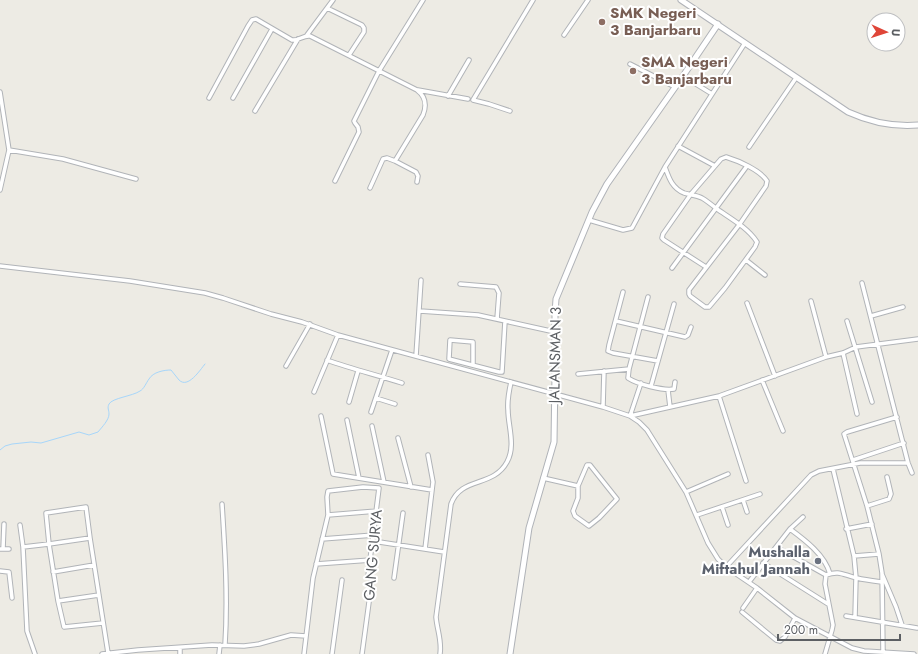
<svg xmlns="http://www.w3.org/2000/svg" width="918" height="654" font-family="Jost,sans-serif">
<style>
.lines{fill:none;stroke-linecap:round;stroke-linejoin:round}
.stream{stroke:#a7d6fa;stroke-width:1}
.street-casing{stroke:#b1b4b8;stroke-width:5.5}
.secondary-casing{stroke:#b0b3b8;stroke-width:7}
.street{stroke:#fff;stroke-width:3.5}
.secondary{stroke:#fff;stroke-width:5}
.education-dot{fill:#8d6e63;stroke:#fff;stroke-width:1.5}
.worship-dot{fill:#6b7280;stroke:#fff;stroke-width:1.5}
.labels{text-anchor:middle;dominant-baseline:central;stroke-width:4;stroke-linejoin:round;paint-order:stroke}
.education-label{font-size:15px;font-weight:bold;fill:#785e54;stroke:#fff;text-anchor:start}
.street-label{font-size:15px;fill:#5c5f63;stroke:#fff}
.worship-label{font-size:15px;font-weight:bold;fill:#5b616d;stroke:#fff;text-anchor:end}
</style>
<rect width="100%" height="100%" fill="#edebe4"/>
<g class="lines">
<path class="stream" d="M0,450L5,446L12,444L31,442L41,443L79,432L89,435L98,432C102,427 109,420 109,414C109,410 107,408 109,404C112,398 133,396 140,391C144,389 146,383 149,379C153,372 164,370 171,370C174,373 176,377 179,380C188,389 200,370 205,364"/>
<defs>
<path id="street" d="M327,8L362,25L364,28V32L349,55
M307,35L333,0
M564,35L588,0
M630,64L675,87
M683,76L712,94
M418,90L468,99
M0,92L9,150L0,190
M448,96L469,60
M209,98L248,26L252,20L256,19L292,40C299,41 303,35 310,36L417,90C426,97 427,105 423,115L395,161L387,158L383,159L370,188
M233,98L272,29
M255,111L298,39
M510,111L489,104L473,100L533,0
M678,146L715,166
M749,147L796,78
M9,150L63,159L136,179
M395,161L416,172L418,176L417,182
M335,181L359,132L358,127L355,123L354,121L379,71L423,0
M589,220L623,230L632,228L665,167
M746,260L765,275
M0,266L130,281L205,293L223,298L271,314L302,322L338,335L603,407L630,416L639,422L647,430L686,492L708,543L718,559L726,567L757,588L795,618L852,648L864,651L914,654
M706,267L664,240L662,238L663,234L691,194L721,159L726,157C739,161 760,170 767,181L766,186L739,225L689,290V294L690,296L705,307H709L725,288L755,247L757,242C748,228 730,218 717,209C712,205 707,201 702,198C696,195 690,195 684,193C672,188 669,178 665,167L745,43
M672,268L747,166
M862,283L908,463L912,473
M460,284L496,287L499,293L497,319
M623,292L609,345L608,351L613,353L658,361
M648,297L629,369L628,378C637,384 663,391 674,389L675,382
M811,301L826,357
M747,303L775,376
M420,311L478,315L555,332
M871,316L903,307
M616,321L685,337L688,335L691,327
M847,321L872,402
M843,353L857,414
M416,356L421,280
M327,360C352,369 377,375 402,383
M473,365V342L450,340L449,359L499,372H502L505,321
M286,366L310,324
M578,374L629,369
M762,380L783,431
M651,386L674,304
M668,390L670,407
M314,392L338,335
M719,396L746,481
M376,398L395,404
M349,402L358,371
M603,407L604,371
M371,412L392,350
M321,416L333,474L432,490
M630,416L719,396L826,357L843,353L856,347L918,339
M630,416L641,383
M347,420L359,478
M372,426L384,482
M398,438L411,487
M853,460L904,443
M587,465H590L617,499L599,518L589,526L575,516L573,511L578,498V486Z
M833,469L854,556L856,578L855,617
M543,478L578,486
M686,492L728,474
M743,500L747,512
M222,504C225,551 228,598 225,645
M867,506L889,499L891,494L887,477
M722,507L728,525
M328,515L327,497L328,491L363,487L379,488L368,576L372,580L362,654
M697,515L760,494
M20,525L23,547
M790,529C805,540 825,555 830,574
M846,529L872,524
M322,539L374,535
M373,541L444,552
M776,547L826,575C840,570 843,575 857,578C865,580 874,581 882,582
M0,549H9
M3,549L4,524
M425,549L433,482L428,455
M854,556L879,554
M763,563L828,604
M316,564L371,560
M726,567L811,475L819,471L860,463H908
M0,571L9,572L12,598
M53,572L94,565
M882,574L896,607L902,625
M394,578L403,513
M749,582L790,529L803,517
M58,601L99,595
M743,608L757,588
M742,612L776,640L780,641L785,637L795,618
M846,616L917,628
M103,623L64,627L58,601L49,544L90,538L108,653
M180,648V654
M883,652L882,573L879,554L867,506L844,434L847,432L897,417
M35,654L27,631L23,547L49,544L46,513L86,507L90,538
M102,654L138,650L212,645L244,646L259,644L291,635L306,636
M219,654L220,645
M304,654L313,578L328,515L377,511
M332,654L342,580
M440,654C442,640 437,630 436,617L451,504C461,476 493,488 507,462C516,446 508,426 508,410C507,400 509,391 511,382
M825,654L832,630L833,625L825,584L826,575"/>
<path id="secondary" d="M681,0L848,112C870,122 894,127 918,125
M510,654L529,528L554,442L555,374V313L556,299L592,212L607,184L683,76L718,24"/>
</defs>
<use href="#street" class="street-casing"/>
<use href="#secondary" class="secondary-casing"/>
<use href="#street" class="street"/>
<use href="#secondary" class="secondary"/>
</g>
<g class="education-dot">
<circle cx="602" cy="22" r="4"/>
<circle cx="633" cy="71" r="4"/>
</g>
<circle class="worship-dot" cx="818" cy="561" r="4"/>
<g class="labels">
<g class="education-label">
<text x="610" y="13">SMK Negeri<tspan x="610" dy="17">3 Banjarbaru</tspan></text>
<text x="641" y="62">SMA Negeri<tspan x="641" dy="17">3 Banjarbaru</tspan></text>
</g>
<g class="street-label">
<text transform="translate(555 355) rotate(-89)">JALANSMAN 3</text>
<text transform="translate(373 555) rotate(-85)">GANG SURYA</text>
</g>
<g class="worship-label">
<text x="810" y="552">Mushalla<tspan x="810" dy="17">Miftahul Jannah</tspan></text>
</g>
</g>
<g transform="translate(886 32) rotate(93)"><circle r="19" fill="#ffffff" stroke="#bebfc1"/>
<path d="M0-3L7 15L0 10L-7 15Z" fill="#df4538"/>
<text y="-6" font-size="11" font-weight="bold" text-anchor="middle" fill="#5c5f63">U</text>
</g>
<path d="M778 634v6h122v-6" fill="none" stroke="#5c5f63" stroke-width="2"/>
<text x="784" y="634" font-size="12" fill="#5c5f63" stroke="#ffffff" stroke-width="3" paint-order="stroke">200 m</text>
</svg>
